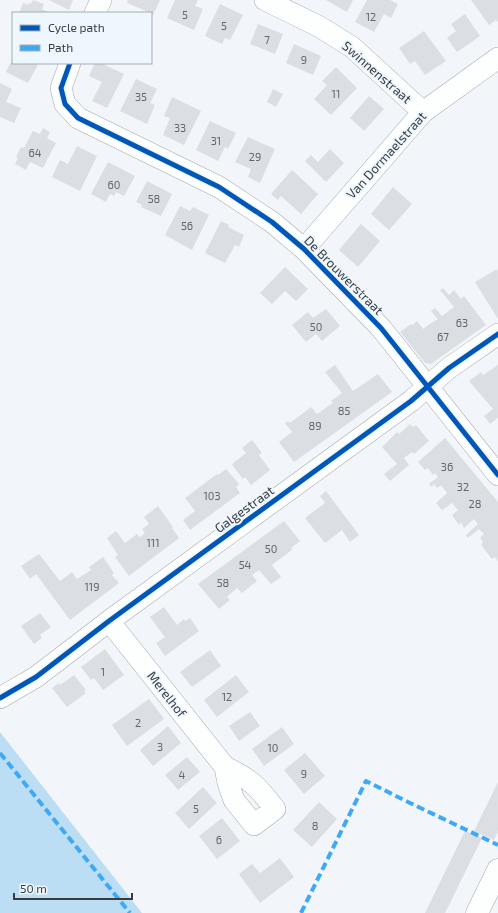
<svg xmlns="http://www.w3.org/2000/svg" width="498" height="913" font-family="'Exo 2',sans-serif">
<style>
.green{fill:#bcdef5}
.building{fill:#dbdfe3}
.lines{fill:none;stroke-linecap:round;stroke-linejoin:round}
.minor-casing{stroke:#a6a9ac;stroke-width:22}
.major-casing{stroke:#a6a9ac;stroke-width:23}
.minor{stroke:#fdfefe;stroke-width:21}
.major{stroke:#fdfefe;stroke-width:22}
.quiet{stroke:#3fa9f5;stroke-width:4;stroke-dasharray:8 4;stroke-linecap:butt}
.cycleway-casing{stroke:#eef7fd;stroke-width:8}
.cycleway{stroke:#0057b8;stroke-width:5}
.labels{text-anchor:middle;dominant-baseline:central;stroke-width:4;stroke-linejoin:round;paint-order:stroke}
.number-label{font-size:11px;fill:#62666a}
.street-label{font-size:13px;fill:#393d40;stroke:#eef7fd}
</style>
<rect width="100%" height="100%" fill="#f2f6fa"/>
<path class="green" d="M0,732L142,913H0Z"/>
<path class="building" d="M33,0L44,4L42,9L50,13H19L23,3L28,5L29,3L31,4Z
M49,0H73L69,10Z
M128,0H160L153,15L151,13L127,3Z
M175,0H198L195,6L203,9L194,30L167,18Z
M326,0H353L347,12Z
M367,0H390L398,4L391,18L384,14L374,32L355,22Z
M471,0H498V22L496,20L489,25Z
M220,4L243,15L230,40L225,38L222,44L205,36Z
M465,14L480,36L457,52L447,38L456,31L451,24Z
M258,24L283,34L275,54L250,44Z
M424,31L446,61L425,75L415,61L410,64L399,48Z
M294,44L321,56L313,75L286,63Z
M13,58V63H39L28,83L6,72Z
M95,63H101L124,74L107,108L92,101L102,82L89,76Z
M336,67L357,88L331,115L314,99L327,85L322,81Z
M136,79L157,89L150,103L155,105L147,124L120,111Z
M0,83L12,89L6,102L21,108L14,123L0,117Z
M273,89L283,94L276,107L267,102Z
M369,96L384,109L364,131L350,118Z
M172,97L201,111L184,145L163,135L170,118L164,116Z
M210,121L236,133L228,149L225,147L218,161L196,150Z
M43,128L50,132L47,138L56,143L43,168L30,162L26,170L15,164L18,158L16,157L21,147L24,148L33,131L40,134Z
M248,137L275,149L260,183L248,177L251,169L235,162Z
M77,146L97,156L80,191L52,177L60,160L68,164Z
M330,149L344,163L326,182L305,161L311,155L318,162Z
M108,162L135,176L124,196L116,192L114,196L110,194L106,202L91,194Z
M292,170L318,194L301,214L281,196L278,200L271,194Z
M147,181L172,194L161,216L141,207L142,205L136,202Z
M393,187L412,204L389,230L371,214Z
M180,206L190,211L193,207L209,215L192,250L165,235Z
M221,221L229,225L228,227L244,235L239,247L235,245L225,263L205,253Z
M361,224L380,241L358,267L339,250Z
M285,267L308,289L296,301L285,291L272,304L260,293Z
M497,269L498,271V319L475,282Z
M443,288L449,295L454,290L461,299L464,296L486,325L431,364L425,363L400,332L411,324L413,325L417,321L423,329L428,325L438,319L431,311L435,308L442,316L454,307L440,290Z
M326,309L340,326L322,341L316,334L306,342L292,325L308,312L313,318Z
M335,365L353,391L378,374L392,392L294,462L279,442L292,432L285,423L288,421L290,423L311,407L317,414L333,403L331,401L342,393L325,372Z
M498,365V418L490,424L484,416L493,409L469,381L481,372L483,375Z
M410,424L413,427L416,425L429,441L414,454L412,452L404,458L409,465L390,481L384,474L397,464L382,447L397,432L399,434Z
M445,438L498,502V561L495,557L492,559L481,545L483,542L480,538L484,534L479,529L468,538L466,535L478,524L474,519L464,528L461,522L459,525L452,515L458,510L452,503L442,510L436,503L447,493L441,485L437,488L434,484L432,487L429,484L438,477L435,473L433,475L428,468L425,470L418,462Z
M252,440L262,453L259,455L270,470L251,485L245,477L243,479L232,465L233,464V463L246,453L242,448Z
M226,469L239,484L236,487L240,493L190,530L183,520L195,511L185,498L217,474L218,475Z
M326,491L359,535L350,542L342,530L325,543L305,518L325,503L320,496Z
M158,506L173,527L172,528L179,538L129,576L115,557L118,555L107,538L116,531L125,543L137,534L140,537L145,533L142,529L149,524L144,517Z
M284,521L300,541L291,548L293,549L272,565L281,577L271,584L259,570L252,575L257,581L242,593L237,588L227,597L230,600L219,609L198,584Z
M39,554L60,581L72,572L77,579L91,570L89,567L103,557L114,573L112,575L119,583L70,620L36,574L30,579L21,566Z
M164,607L177,625L184,619L185,621L190,618L199,631L165,656L156,643L165,637L150,617Z
M40,613L51,627L40,635L42,638L34,644L21,626Z
M105,649L124,675L103,690L94,678L91,680L81,667Z
M210,650L221,666L192,687L180,672Z
M74,675L86,690L84,692L86,693L67,707L52,688L59,683L60,685Z
M236,675L249,692L217,717L204,700Z
M149,699L164,719L127,746L112,725Z
M250,712L260,726L239,741L229,726Z
M168,726L181,743L153,766L140,750Z
M282,727L294,744L264,766L252,749Z
M305,753L325,776L304,794L284,770Z
M187,757L200,772L178,790L165,775Z
M498,782V831L494,840L474,831Z
M203,787L217,803L189,829L175,813Z
M319,802L337,819L312,847L293,830Z
M222,818L240,841L217,859L199,836Z
M465,831L482,838L445,913H425Z
M280,858L294,877L260,903L239,874L252,864L260,873Z"/>
<g class="lines">
<defs>
<path id="minor" d="M265,0L320,27L352,47L423,112
M95,13L101,0
M70,63L61,88L65,104L78,118L219,187L272,222L304,249L381,328L498,475
M304,249L423,112L498,58
M109,621L225,767C251,779 258,787 275,809L254,825L234,800L228,783L225,767
M0,698L36,677L109,621L411,401L449,368L498,334"/>
<path id="major" d="M477,913L498,870"/>
</defs>
<use href="#minor" class="minor-casing"/>
<use href="#major" class="major-casing"/>
<use href="#minor" class="minor"/>
<use href="#major" class="major"/>
<path class="quiet" d="M0,753L130,913
M301,913L366,781L408,802L498,845"/>
<defs>
<path id="cycleway" d="M70,63L61,88L65,104L78,118L219,187L272,222L304,249L381,328L498,475
M0,698L36,677L109,621L411,401L449,368L498,334"/>
</defs>
<use href="#cycleway" class="cycleway-casing"/>
<use href="#cycleway" class="cycleway"/>
</g>
<g class="labels">
<g class="number-label">
<text x="185" y="14">5</text>
<text x="371" y="16">12</text>
<text x="224" y="25">5</text>
<text x="267" y="39">7</text>
<text x="304" y="59">9</text>
<text x="336" y="93">11</text>
<text x="141" y="96">35</text>
<text x="180" y="127">33</text>
<text x="216" y="140">31</text>
<text x="35" y="152">64</text>
<text x="255" y="156">29</text>
<text x="114" y="184">60</text>
<text x="154" y="198">58</text>
<text x="187" y="225">56</text>
<text x="462" y="322">63</text>
<text x="316" y="326">50</text>
<text x="443" y="336">67</text>
<text x="344" y="410">85</text>
<text x="315" y="425">89</text>
<text x="447" y="466">36</text>
<text x="463" y="486">32</text>
<text x="212" y="495">103</text>
<text x="475" y="503">28</text>
<text x="153" y="542">111</text>
<text x="271" y="548">50</text>
<text x="245" y="564">54</text>
<text x="223" y="582">58</text>
<text x="92" y="586">119</text>
<text x="103" y="671">1</text>
<text x="227" y="696">12</text>
<text x="138" y="722">2</text>
<text x="160" y="746">3</text>
<text x="273" y="747">10</text>
<text x="304" y="773">9</text>
<text x="182" y="774">4</text>
<text x="196" y="808">5</text>
<text x="315" y="825">8</text>
<text x="219" y="839">6</text>
</g>
<g class="street-label">
<text transform="translate(377 72) rotate(41)">Swinnenstraat</text>
<text transform="translate(386 155) rotate(-48)">Van Dormaelstraat</text>
<text transform="translate(344 275) rotate(45)">De Brouwerstraat</text>
<text transform="translate(244 509) rotate(-36)">Galgestraat</text>
<text transform="translate(167 694) rotate(52)">Merelhof</text>
</g>
</g>
<rect x="12" y="12" width="140" height="52" fill="#eef7fd" stroke="#a6adb1"/>
<rect x="20" y="25" width="20" height="6" fill="#0057b8" stroke="#a6adb1"/>
<text x="48" y="32" font-size="12" fill="#393d40">Cycle path</text>
<rect x="20" y="45" width="20" height="6" fill="#3fa9f5" stroke="#a6adb1"/>
<text x="48" y="52" font-size="12" fill="#393d40">Path</text>
<path d="M14 893v6h118v-6" fill="none" stroke="#393d40" stroke-width="2"/>
<text x="20" y="893" font-size="12" fill="#393d40" stroke="#eef7fd" stroke-width="3" paint-order="stroke">50 m</text>
</svg>
